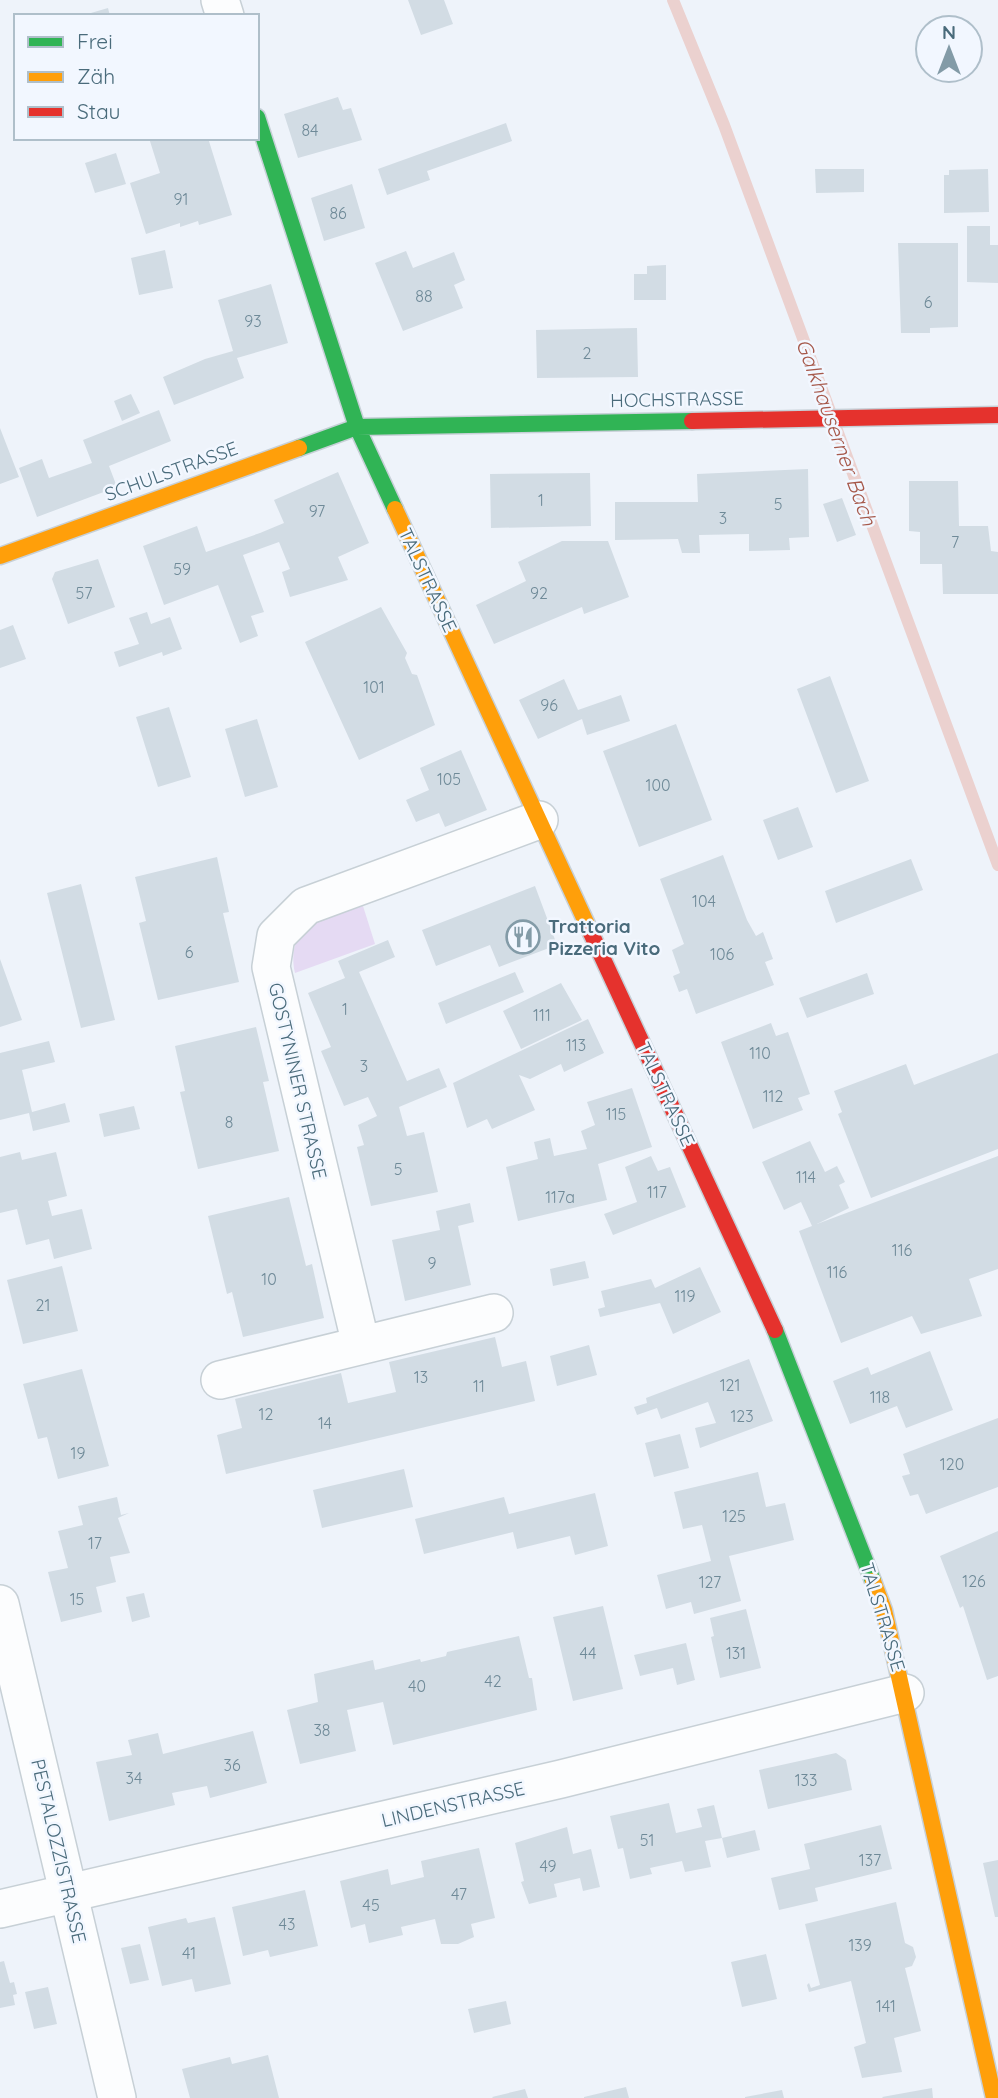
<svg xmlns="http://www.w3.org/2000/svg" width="998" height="2098" font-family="Quicksand,sans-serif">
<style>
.green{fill:#e5daf3}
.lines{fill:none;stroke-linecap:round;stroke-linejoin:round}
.stream{stroke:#ebd1cf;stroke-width:12}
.building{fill:#d2dce4}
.street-casing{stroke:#c7d0d6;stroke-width:40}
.fast-casing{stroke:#c7d0d7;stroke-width:19}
.slow-casing{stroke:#c7d0d7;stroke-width:19}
.jam-casing{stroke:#c7d0d7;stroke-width:19}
.street{stroke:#fcfdfe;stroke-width:37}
.fast{stroke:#30b455;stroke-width:16}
.slow{stroke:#ff9f0a;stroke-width:16}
.jam{stroke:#e5322d;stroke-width:16}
.labels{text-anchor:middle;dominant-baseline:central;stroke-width:5;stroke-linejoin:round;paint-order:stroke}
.number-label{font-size:16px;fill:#6f8a98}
.street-label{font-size:19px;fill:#4a6b7b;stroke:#f2f7ff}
.poi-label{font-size:19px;font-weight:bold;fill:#4a6b7b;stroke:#f2f7ff;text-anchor:start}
.water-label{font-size:21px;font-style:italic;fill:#a6584a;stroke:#f2f7ff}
</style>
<rect width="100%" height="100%" fill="#eef3fa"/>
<path class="green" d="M363,906L375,944L295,973C285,923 325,918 363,906Z"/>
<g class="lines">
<path class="stream" d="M673,0L724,125L998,865"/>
</g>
<path class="building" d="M408,0H444L453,24L421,35Z
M108,8L110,16H84V15Z
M338,97L343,110L351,108L362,140L298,158L284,114Z
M506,123L512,141L427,171L430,180L387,195L378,169Z
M149,138H208L232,215L199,225L198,221L180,227V223L146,234L130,183L160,173Z
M116,153L126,184L95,193L85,163Z
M815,169H864V192L816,193Z
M988,169L989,212L944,213V175H949V170Z
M352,184L365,228L324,241L311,198Z
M967,226H990V245H998V283L967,282Z
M898,243H958V327L930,328V333H901Z
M165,250L173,288L139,295L131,258Z
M406,251L413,268L454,252L465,280L454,285L463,308L403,331L375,263Z
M666,265V300H634V274H647V266Z
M271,284L288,343L237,358L244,378L174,405L163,377L205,359L233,351L218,300Z
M637,328L638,377L537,378L536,330Z
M131,394L140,413L122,421L114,401Z
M159,410L171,441L109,466L117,487L37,517L19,468L42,459L49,478L92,463L83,440Z
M0,428L19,477L0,484Z
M808,469L809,537L789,538L790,550L749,551V534L699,535L700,553H682L678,539L615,540V502H698L697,474Z
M338,472L369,543L338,557L348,580L290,597L282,572L290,569L279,542L243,555L264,612L251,616L258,636L240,643L218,585L164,605L143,546L197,526L206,552L260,533L284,523L274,500Z
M590,473L591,526L491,528L490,474Z
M909,481H958L959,526H988L991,551L998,552V594H943L942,564H920V532L909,531Z
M842,498L856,535L837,542L823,504Z
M562,541H608L629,597L584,614L582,607L494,644L476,605L526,581L518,562Z
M98,559L115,607L68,624L52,579L55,572Z
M381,607L407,653L405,658L412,674L417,675L435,725L359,760L305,642Z
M147,612L151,624L170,617L182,649L163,656L162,652L119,667L114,652L139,644L129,618Z
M13,625L26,659L0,668V630Z
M830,676L869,781L836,793L797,689Z
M564,679L578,710L621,695L630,721L587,735L582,719L538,739L519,700Z
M169,707L191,777L158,787L136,717Z
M257,719L278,787L245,797L225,729Z
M676,724L712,820L639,847L603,751Z
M461,750L487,810L445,827L439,813L416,822L406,800L429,790L420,768Z
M798,807L813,847L778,860L763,820Z
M723,855L747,920L756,936L763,932L773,959L765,962L774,985L696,1014L687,989L679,992L673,976L680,973L672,950L684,944L660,879Z
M217,857L229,912L223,913L239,982L158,1000L139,923L146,921L135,877Z
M911,859L923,890L836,923L825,891Z
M81,884L115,1020L81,1028L47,893Z
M535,886L557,945L499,967L490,945L436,966L422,930Z
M388,940L395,957L359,972L407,1081L439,1068L447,1087L399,1107L407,1136L424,1132L438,1192L371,1206L357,1147L364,1145L358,1125L377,1116L368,1097L344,1106L321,1051L331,1047L308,993L345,978L338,961Z
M0,959L22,1020L0,1027Z
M515,972L524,992L446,1024L438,1003Z
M867,973L874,994L807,1018L799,998Z
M561,983L582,1020L521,1049L503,1011Z
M588,1019L604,1053L564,1072L561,1064L530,1079L519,1075L535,1110L492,1129L487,1119L467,1128L453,1083Z
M771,1023L776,1036L788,1032L810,1094L798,1098L803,1110L753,1129L721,1042Z
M256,1027L269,1081L263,1082L279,1151L198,1169L180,1092L185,1091L175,1046Z
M49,1041L55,1062L22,1070L32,1112L65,1103L70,1122L33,1131L29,1113L0,1120V1053Z
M998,1053V1149L871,1198L838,1114L842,1112L834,1091L906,1064L914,1085Z
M632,1088L652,1147L598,1164L607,1200L518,1221L506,1167L538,1159L534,1142L550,1138L554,1156L587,1149L581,1131L595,1125L587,1102Z
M134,1106L140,1129L104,1137L99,1114Z
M810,1141L825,1172L837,1166L845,1182L839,1185L849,1208L817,1224L998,1156V1269L969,1279L982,1316L921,1334L912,1316L841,1343L799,1231L812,1226L801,1202L784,1210L762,1162Z
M20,1152L22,1160L56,1152L67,1196L48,1201L52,1216L82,1209L92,1249L54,1259L49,1239L26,1245L17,1209L0,1213V1157Z
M651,1156L658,1171L670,1167L686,1207L613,1235L604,1214L637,1202L625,1167Z
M289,1197L306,1266L312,1264L324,1318L243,1337L232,1292L227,1294L208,1216Z
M470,1203L474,1222L458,1226L471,1285L405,1301L392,1240L440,1230L436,1211Z
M585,1261L589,1278L553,1286L550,1269Z
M62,1266L78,1331L23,1344L7,1280Z
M700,1267L721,1312L673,1334L660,1303L600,1317L598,1309L605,1307L601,1291L651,1279L655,1288Z
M495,1337L502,1367L526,1361L535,1401L226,1474L217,1435L242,1428L235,1399L341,1373L348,1403L396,1392L389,1362Z
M589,1345L597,1375L557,1386L550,1356Z
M930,1351L953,1410L906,1428L897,1406L850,1424L833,1381L868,1367L871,1375Z
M749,1359L773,1421L700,1448L695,1428L716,1423L708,1402L661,1419L657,1408L637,1415L634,1407L647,1403L646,1398Z
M82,1369L109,1466L58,1479L47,1437L38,1439L23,1384Z
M998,1418V1487L926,1514L918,1494L910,1496L902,1476L910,1474L903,1454Z
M680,1434L689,1468L654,1477L645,1443Z
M404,1469L413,1507L322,1528L313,1490Z
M758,1472L766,1507L785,1503L794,1540L729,1556L741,1601L694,1614L691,1602L666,1609L657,1575L711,1561L702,1525L683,1529L674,1492Z
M595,1493L608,1546L575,1555L570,1536L517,1549L513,1532L424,1554L415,1519L504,1497L509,1514Z
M117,1497L121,1515L129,1513L118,1518L130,1553L110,1557L116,1582L96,1587L102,1612L61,1622L48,1572L68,1568L58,1531L83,1525L78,1506Z
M998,1531V1676L987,1680L963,1606L960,1608L940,1556Z
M144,1593L150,1617L132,1622L126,1597Z
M603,1606L623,1689L573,1701L553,1617Z
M746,1609L761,1668L720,1678L711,1637L714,1636L710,1618Z
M519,1636L529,1678H532L537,1710L393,1745L383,1702L347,1710L356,1751L300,1764L287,1710L318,1702L314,1674L373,1660L375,1670L420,1659L421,1662L446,1656L447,1652Z
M686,1643L695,1680L677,1685L673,1668L640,1676L634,1655Z
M253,1731L267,1783L210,1798L207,1786L172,1793L175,1805L109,1821L96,1762L132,1755L128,1740L158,1733L163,1754Z
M836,1753L846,1760L852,1790L768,1809L759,1770Z
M669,1803L676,1833L702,1827L697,1809L714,1805L722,1838L755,1830L760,1850L727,1858L722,1838L705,1841L711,1867L685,1872L682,1861L650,1868L652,1874L630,1879L623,1848L618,1849L610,1816Z
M881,1825L892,1869L815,1888L818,1901L779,1910L771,1878L810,1869L804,1844Z
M567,1827L573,1854L591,1849L600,1887L583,1891L580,1878L554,1884L557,1897L529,1904L521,1882L524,1881L515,1843Z
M479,1848L495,1918L471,1924L474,1937L458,1944H441L435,1919L401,1927L403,1935L369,1943L365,1924L351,1928L340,1881L388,1869L391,1885L424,1877L421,1861Z
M998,1860V1917H995L983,1863Z
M305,1890L318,1946L270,1957L268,1950L243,1956L232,1907Z
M896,1902L905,1943L913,1947L916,1957L912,1966L905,1968L921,2031L894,2038L902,2072L862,2078L854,2047L866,2043L851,1981L809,1992L807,1985L809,1983L811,1988L820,1985L805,1924Z
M215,1917L231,1984L195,1992L192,1979L162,1986L148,1927L186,1918L188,1923Z
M140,1944L149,1980L130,1984L121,1948Z
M766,1954L777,1999L742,2007L731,1962Z
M4,1961L10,1983L14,1982L17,1994L13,1995L15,2005L0,2008V1962Z
M48,1987L57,2024L34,2029L25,1992Z
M506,2001L511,2024L474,2033L468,2009Z
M268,2055L279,2098H190L182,2069L230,2057L232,2064Z
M626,2087L629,2098H584V2097Z
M932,2088L933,2098H883L882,2097Z
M525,2089L528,2098H493L492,2097Z
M782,2090L784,2098H745V2097Z"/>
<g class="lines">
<defs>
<path id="street" d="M220,0L225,16
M361,1345L271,967L276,936L306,906L539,820
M220,1380L494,1313
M0,1604L117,2098
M0,1909L561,1779L905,1693"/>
<path id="fast" d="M257,117L357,427L395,509
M299,448L357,427L692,421
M775,1330L873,1581"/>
<path id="slow" d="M395,509L591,933
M0,556L299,448
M873,1581L884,1610L994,2098"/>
<path id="jam" d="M692,421L998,415
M591,933L775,1330"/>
</defs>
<use href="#street" class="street-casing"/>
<use href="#fast" class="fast-casing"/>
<use href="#slow" class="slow-casing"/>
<use href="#jam" class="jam-casing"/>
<use href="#street" class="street"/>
<use href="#fast" class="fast"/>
<use href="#slow" class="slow"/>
<use href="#jam" class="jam"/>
</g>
<defs>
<symbol id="restaurant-ring" viewBox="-11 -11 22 22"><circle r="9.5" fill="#f2f7ff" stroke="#839ba7" stroke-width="1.5"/><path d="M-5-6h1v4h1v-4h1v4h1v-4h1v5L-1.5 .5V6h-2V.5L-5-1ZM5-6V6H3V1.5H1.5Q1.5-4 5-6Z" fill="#839ba7"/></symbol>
</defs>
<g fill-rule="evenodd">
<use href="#restaurant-ring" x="504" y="918" width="38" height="38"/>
</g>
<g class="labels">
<g class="number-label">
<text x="310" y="130">84</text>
<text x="181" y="199">91</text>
<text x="338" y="213">86</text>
<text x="424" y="296">88</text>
<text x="928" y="302">6</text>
<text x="253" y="321">93</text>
<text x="587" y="353">2</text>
<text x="541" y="500">1</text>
<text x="778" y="504">5</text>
<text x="317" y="511">97</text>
<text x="723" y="518">3</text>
<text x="955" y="542">7</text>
<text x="182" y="569">59</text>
<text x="84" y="593">57</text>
<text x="539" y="593">92</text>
<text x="374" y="687">101</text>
<text x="549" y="705">96</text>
<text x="449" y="779">105</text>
<text x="658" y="785">100</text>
<text x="704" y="901">104</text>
<text x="189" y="952">6</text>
<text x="722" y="954">106</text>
<text x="345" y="1009">1</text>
<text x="542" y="1015">111</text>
<text x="576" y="1045">113</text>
<text x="760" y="1053">110</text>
<text x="364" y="1066">3</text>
<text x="773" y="1096">112</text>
<text x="616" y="1114">115</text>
<text x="229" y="1122">8</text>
<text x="398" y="1169">5</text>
<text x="806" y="1177">114</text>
<text x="657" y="1192">117</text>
<text x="560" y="1197">117a</text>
<text x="902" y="1250">116</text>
<text x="432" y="1263">9</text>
<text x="837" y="1272">116</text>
<text x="269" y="1279">10</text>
<text x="685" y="1296">119</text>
<text x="43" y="1305">21</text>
<text x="421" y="1377">13</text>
<text x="730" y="1385">121</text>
<text x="479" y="1386">11</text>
<text x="880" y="1397">118</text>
<text x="266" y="1414">12</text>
<text x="742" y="1416">123</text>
<text x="325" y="1423">14</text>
<text x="78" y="1453">19</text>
<text x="952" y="1464">120</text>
<text x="734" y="1516">125</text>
<text x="95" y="1543">17</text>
<text x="974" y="1581">126</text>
<text x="710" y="1582">127</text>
<text x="77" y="1599">15</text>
<text x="588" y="1653">44</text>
<text x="736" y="1653">131</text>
<text x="493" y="1681">42</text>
<text x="417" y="1686">40</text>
<text x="322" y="1730">38</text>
<text x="232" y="1765">36</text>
<text x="134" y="1778">34</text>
<text x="806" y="1780">133</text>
<text x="647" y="1840">51</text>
<text x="870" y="1860">137</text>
<text x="548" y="1866">49</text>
<text x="459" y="1894">47</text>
<text x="371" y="1905">45</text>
<text x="287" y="1924">43</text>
<text x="860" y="1945">139</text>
<text x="189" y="1953">41</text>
<text x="886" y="2006">141</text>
</g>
<g class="street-label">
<text transform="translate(677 399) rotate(-1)">HOCHSTRASSE</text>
<text transform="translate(171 471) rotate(-20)">SCHULSTRASSE</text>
<text transform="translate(428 580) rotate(65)">TALSTRASSE</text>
<text transform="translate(298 1081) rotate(77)">GOSTYNINER STRASSE</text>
<text transform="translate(666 1094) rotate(65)">TALSTRASSE</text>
<text transform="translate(883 1617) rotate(73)">TALSTRASSE</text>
<text transform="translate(453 1804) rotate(-13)">LINDENSTRASSE</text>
<text transform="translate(59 1851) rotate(77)">PESTALOZZISTRASSE</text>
</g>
<g class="poi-label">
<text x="548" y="926">Trattoria<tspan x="548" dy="22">Pizzeria Vito</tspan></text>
</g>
<g class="water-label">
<text transform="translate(837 432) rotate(70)">Galkhauserner Bach</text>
</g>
</g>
<rect x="14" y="14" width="245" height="126" fill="#f2f7ff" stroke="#afbfca" stroke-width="2"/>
<rect x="28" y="37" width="35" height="10" fill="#30b455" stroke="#afbfca" stroke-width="2"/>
<text x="77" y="49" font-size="21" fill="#4a6b7b">Frei</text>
<rect x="28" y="72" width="35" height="10" fill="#ff9f0a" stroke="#afbfca" stroke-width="2"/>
<text x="77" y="84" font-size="21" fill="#4a6b7b">Zäh</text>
<rect x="28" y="107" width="35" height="10" fill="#e5322d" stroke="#afbfca" stroke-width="2"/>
<text x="77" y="119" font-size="21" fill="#4a6b7b">Stau</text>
<g transform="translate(949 49)"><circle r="33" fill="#f2f7ff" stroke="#afbfca" stroke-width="2"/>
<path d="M0-5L12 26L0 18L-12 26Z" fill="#839ba7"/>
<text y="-10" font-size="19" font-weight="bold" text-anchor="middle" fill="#4a6b7b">N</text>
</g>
</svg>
